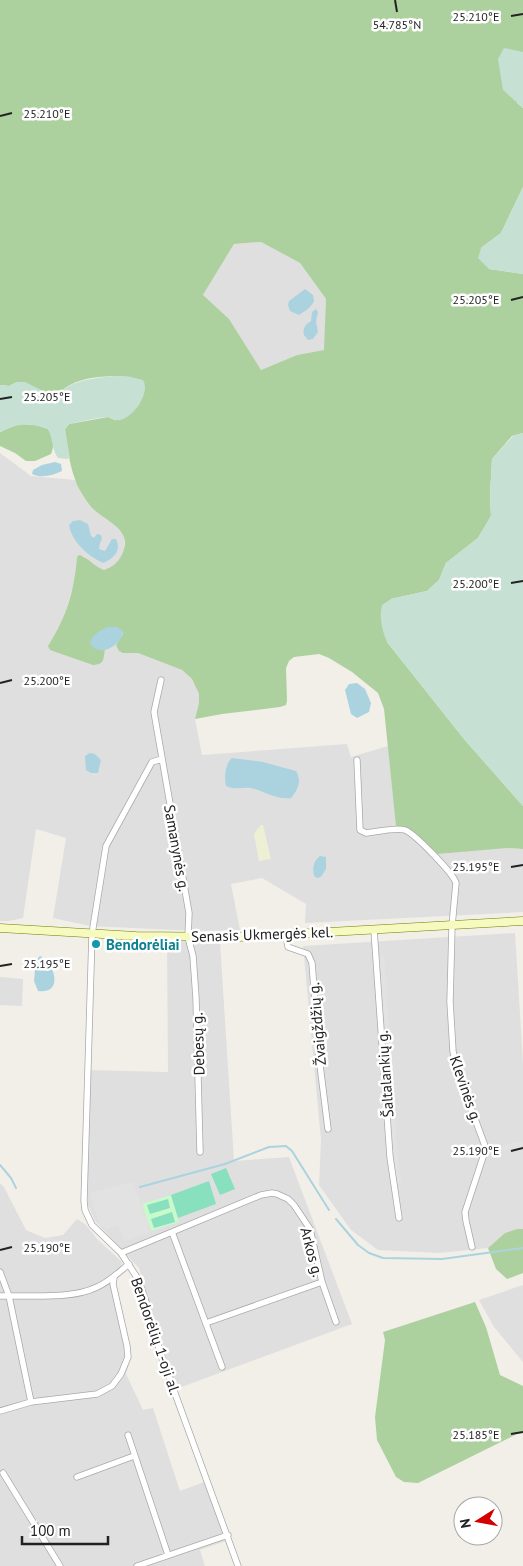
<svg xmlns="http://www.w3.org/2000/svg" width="523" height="1566" font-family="'PT Sans',sans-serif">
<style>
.residential{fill:#e0dfdf}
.farmland{fill:#eef0d5}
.forest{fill:#add19e;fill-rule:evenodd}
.wetland{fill:#c6e0d4}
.park{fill:#c8facc}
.pitch{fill:#88e0be}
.parking{fill:#e2e2e2}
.water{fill:#aad3df}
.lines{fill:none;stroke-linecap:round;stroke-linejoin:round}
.stream{stroke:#aad3df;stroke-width:2}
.minor-casing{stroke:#a9a9a9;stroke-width:7}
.secondary-casing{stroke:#707d05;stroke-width:9}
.minor{stroke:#fff;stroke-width:5.5}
.secondary{stroke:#f7fabf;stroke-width:8}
.ticks{fill:none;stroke:#222;stroke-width:2}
.culture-dot{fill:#0f9aa8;stroke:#fff;stroke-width:2}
.labels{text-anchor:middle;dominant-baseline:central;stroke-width:5;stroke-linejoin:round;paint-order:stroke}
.street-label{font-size:15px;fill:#222;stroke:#fff}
.culture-label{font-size:15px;font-weight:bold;fill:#0d838f;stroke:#fff;text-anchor:start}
.ticks-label{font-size:12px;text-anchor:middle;fill:#222;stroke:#fff;stroke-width:5;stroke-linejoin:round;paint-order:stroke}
</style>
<rect width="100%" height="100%" fill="#f2efe9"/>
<path class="residential" d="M261,242L300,263L326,299L325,350L297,355L261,370L203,295L234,244Z
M0,453L31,476L75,480L89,505L98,513L117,526L124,536L125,549L120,560L113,566L104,570L96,567L84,556L77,557L75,580L66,611L61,625L49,645L102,629L124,653H138L182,670L192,679L199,694V703L195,719L202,755L347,744L351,757L388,746L396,827L507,848L523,849V912L305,923L306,904L262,878L231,884L240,930L197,931L90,926L53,918L66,838L36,829L23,918L9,921H0Z
M515,933L523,1063V1229H517L505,1233L488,1248L439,1253L378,1250L351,1230L319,1185L321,1140L303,946Z
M167,941L220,942L234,1161L289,1157L352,1324L176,1389L161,1345L139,1268L95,1221L88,1205L87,1175L90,1070L168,1072Z
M0,977L23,979L22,1006L0,1005Z
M0,1183L4,1187L26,1230L45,1238L63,1235L77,1219L86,1225L97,1239L122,1262L121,1267L113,1274L131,1358L126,1374L143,1410L153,1408L180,1491L204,1482L226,1541L200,1550L205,1566H0Z
M523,1285V1362L494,1327L479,1300Z"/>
<path class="farmland" d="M261,825H263L271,859L259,861L254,834Z"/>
<path class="forest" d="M0,0H523V52H521L517,103L523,108V187L501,233L481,248L489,269L523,274V433L512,436L492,459L490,495L491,516L478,538L446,563L439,580L427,591L391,599L387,642L464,739L523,806V849L507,848L437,854L416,835L396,827L384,709L378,693L352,672L329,658L319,654L294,657L289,661L286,668L287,701L286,705L280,707L222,714L195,719L199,703V694L192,679L182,670L138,653H123L119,651L116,645L123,634L122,631L101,650L105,649C103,660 105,664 93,665L50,650L48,646C67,616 74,592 77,557L79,555C88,557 93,566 104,570C114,566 119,562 123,552C134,527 98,519 88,503C83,495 77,487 75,479C69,463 67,445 65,429L69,424L108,417L115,420L131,377C105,375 70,376 54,399L49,397L43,391L17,382L9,386L0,385ZM261,242L300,263L326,299L324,350L297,355L261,370L229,319L203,295L234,244Z
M18,424L36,425L48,429C53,438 55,444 51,454L35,461H26L15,453L0,446V432Z
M517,1229H523V1273L507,1279L496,1269L488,1248L505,1233Z
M475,1302L486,1327L500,1375L523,1386V1431L418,1483L404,1482L396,1477L377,1440L375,1417L385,1340L383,1332Z"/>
<path class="wetland" d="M504,48L523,52V108L503,90L498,59Z
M523,187V274L489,269L478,258L481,248L501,233Z
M116,376L131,377L143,380C151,393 133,418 120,420C115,421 112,418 108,417C100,417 78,422 69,424L65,429L70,458L66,459L58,458C52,450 53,439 48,429C29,422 18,423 0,432V385L9,386L17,382H25L43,391L49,397L53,399C68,380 93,378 116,376Z
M523,433V806L464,739L387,642C382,629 379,619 382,605L391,599L427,591L439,580L446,563L478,538L491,516L490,495L492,459L513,436Z"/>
<path class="park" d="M171,1195L179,1222L151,1231L142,1204Z"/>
<path class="pitch" d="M226,1168L235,1189L220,1195L211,1174Z
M209,1181L216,1204L178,1218L171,1195Z
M168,1199L170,1208L150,1214L147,1205Z
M172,1212L175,1222L154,1228L151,1219Z"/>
<path class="parking" d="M384,955L399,1172L402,1184L397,1185L394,1170L379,956Z
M522,1141L523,1146L494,1153L492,1148Z
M133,1182L150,1232L125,1241L118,1225L106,1229L99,1224L90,1193Z"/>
<path class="water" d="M305,289L313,295L314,301C311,308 305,311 299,315L290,311L288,305L289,301Z
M316,309L318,312L316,322L318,332L313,339L308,340L304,335C302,328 306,324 311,321L312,312Z
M55,462L61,464L62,471C53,475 42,479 32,474L33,470L42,465Z
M80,520L88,524L91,536L94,538L97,534L101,535L102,539L100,543L99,549L105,551L112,539H116C122,551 113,559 103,563C88,556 72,542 69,525L73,521Z
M108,627H117L123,631C123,642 107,654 96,649C81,642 101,629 108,627Z
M357,683L365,689L371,703L369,712L357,718L351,714L345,690L349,684Z
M90,753L95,754L101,760L98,773H91L86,770L85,756Z
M232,758L263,762L296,771C302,781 298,790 291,798C276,800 264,791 251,788C243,787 233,790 226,786C224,777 225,764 232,758Z
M320,856L326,857V869L321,877L317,878L314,876C312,868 314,860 320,856Z
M40,956C55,962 64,995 38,991L34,981L36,960Z"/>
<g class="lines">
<path class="stream" d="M0,1165L11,1178L16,1188
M140,1187L225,1164L269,1147L286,1146L292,1151L329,1210
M336,1219L358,1245L369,1253L383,1258L442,1259L523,1248"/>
<defs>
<path id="minor" d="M161,680L154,712L189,913L188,937L193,956L196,998L200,1152
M162,759L152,762L106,846L92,934L84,1201L85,1210L92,1225L121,1253L138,1279L145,1299L161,1355L238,1566
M357,760L360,830L366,833C375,832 396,827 405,830C415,834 453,873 456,883L452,926L450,1002L453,1051L457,1070L485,1146V1151L465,1212L466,1221L472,1247
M374,930L390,1157L399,1218
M286,935L288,947L308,954L312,963L320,1065L328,1129
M172,1232L261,1195L272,1193L277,1194L288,1199L294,1205L310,1229L322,1282L336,1322
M121,1253L172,1232L222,1367
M0,1272L9,1296L31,1402
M0,1296C29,1295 71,1300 97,1287C109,1282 119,1272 129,1264
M206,1323L322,1282
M0,1411L31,1402L97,1394L112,1386L121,1374L128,1357L127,1346L113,1284L114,1277
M128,1435L168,1555
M3,1473L60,1566
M77,1477L134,1456
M137,1566L228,1535"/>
<path id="secondary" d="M0,928L136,936L239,937L523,921"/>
</defs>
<use href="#minor" class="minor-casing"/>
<use href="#secondary" class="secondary-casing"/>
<use href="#minor" class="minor"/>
<use href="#secondary" class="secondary"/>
</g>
<path class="ticks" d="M395,0L397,12M511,16L523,14M0,116L12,113M511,300L523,297M0,399L12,397M511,583L523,581M0,683L12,680M511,867L523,865M0,966L12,964M511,1151L523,1148M0,1250L12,1247M511,1434L523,1432"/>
<circle class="culture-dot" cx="96" cy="944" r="5"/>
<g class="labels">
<g class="street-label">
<text transform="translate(177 848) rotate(80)">Samanynės g.</text>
<text transform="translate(262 934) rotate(-2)">Senasis Ukmergės kel.</text>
<text transform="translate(317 1024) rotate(-95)">Žvaigždžių g.</text>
<text transform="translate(198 1044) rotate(-92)">Debesų g.</text>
<text transform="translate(385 1074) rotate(-94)">Šaltalankių g.</text>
<text transform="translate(466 1089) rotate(71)">Klevinės g.</text>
<text transform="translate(312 1252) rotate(75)">Arkos g.</text>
<text transform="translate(156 1336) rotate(71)">Bendorėlių 1-oji al.</text>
</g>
<g class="culture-label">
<text x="106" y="944">Bendorėliai</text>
</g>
</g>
<g class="ticks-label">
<text x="476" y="21">25.210°E</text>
<text x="397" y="29">54.785°N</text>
<text x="47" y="118">25.210°E</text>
<text x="476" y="304">25.205°E</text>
<text x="47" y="401">25.205°E</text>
<text x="476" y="588">25.200°E</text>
<text x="47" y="685">25.200°E</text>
<text x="476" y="871">25.195°E</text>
<text x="47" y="968">25.195°E</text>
<text x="476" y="1155">25.190°E</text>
<text x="47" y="1252">25.190°E</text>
<text x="476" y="1439">25.185°E</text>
</g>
<g transform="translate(478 1521) rotate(259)"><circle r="24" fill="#ffffff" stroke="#a7a7a7"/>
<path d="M0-4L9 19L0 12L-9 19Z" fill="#d40000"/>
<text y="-8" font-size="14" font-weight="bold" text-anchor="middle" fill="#222222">N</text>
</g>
<path d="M22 1536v8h86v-8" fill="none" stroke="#222222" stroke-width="2.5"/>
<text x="30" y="1536" font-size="15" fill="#222222" stroke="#ffffff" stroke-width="4" paint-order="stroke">100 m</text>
</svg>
